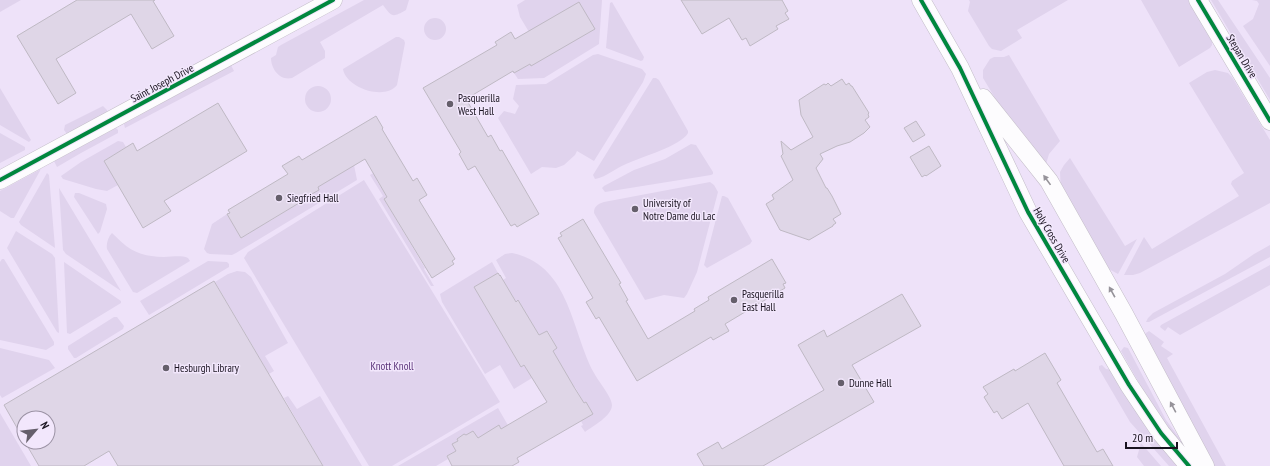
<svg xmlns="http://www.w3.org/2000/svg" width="1270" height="466" font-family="'PT Sans Narrow',sans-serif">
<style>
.built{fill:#eee2f9;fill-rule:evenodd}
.green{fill:#e0d3ed}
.building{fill:#dfd6e7;stroke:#bfb9c4}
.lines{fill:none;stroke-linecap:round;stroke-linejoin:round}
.minor-casing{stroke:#c3bdc8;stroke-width:19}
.minor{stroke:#fdfcfe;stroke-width:18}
.cycleway-casing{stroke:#f2e7fc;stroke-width:6}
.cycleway{stroke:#00873e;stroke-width:4}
.oneway{fill:#96939a}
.poi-dot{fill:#655f6b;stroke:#f2e7fc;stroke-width:1.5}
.labels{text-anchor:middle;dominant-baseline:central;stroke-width:3;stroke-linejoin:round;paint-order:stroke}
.street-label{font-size:11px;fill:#19131f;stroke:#f2e7fc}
.poi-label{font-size:11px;fill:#19131f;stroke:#f2e7fc;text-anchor:start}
.park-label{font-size:11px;fill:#5b3479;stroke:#f2e7fc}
</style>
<rect width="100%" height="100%" fill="#f2ecf7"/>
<path class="built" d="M0,0H1270V466H0ZM24,418H48V442H24Z"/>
<path class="green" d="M0,0H21L0,12Z
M364,0H409L406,10C392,18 392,17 383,5L320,42L325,51V58L292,78C280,81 271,69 271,58L276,55L278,47L281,45Z
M525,0H602L599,44L544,78L518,79L514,73L530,64L531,66L529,32L520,17L517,5Z
M969,0H1068L1017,30L1022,38L1001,51L992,49L989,46L968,11L970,2Z
M1141,0H1188L1212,41V45L1210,48L1179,67Z
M1211,0H1218L1270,78V100Z
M1252,0H1270V66L1243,26L1253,19L1259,4L1257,1Z
M612,2L644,57L643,60L641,61L606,48L610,3Z
M424 29a11 11 0 1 1 22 0a11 11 0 1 1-22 0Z
M396,37H399L404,40L405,43L397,85C385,101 346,88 343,69Z
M598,54L642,69L646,74L643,82L594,161L577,151L575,155L564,165L556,168L542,167L531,174L498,118L504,111L515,114L519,106L513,99L516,85L546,84L593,55Z
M1009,55L1060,141L1049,154L1046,164L1016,133L983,78V70L990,59L994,57H1004Z
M231,65L234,71L125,128L124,124Z
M1215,70L1228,73L1232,77L1270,140V203L1140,273L1133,275H1124L1144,237L1152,249L1239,196L1231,184L1232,181L1244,173L1189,83L1207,72Z
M653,78H656L659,80L688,131V133C681,146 641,157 626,164C616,168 606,177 595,179L593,175Z
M305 99a13 13 0 1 1 26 0a13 13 0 1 1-26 0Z
M0,88L31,140L29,142L0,125Z
M103,106L107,110L108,113L67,134L64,130L65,125Z
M116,128L118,130V133L81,153L57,167L54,161Z
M0,133L25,147V150L0,163Z
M118,141L123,142L126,147L104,161L118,185L107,191L96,189L63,179L61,176L81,162Z
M691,144L696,145L713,172V174L711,175L605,192L602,188L604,186L634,170L665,159Z
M1070,158L1125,246L1137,239L1118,274L1107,268L1061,193L1060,172L1064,165Z
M354,165L357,180L236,253L232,255L210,254L207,253L204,249L212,224L227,214L241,238L250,233L249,231L270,221L319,190L316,185Z
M41,169L14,218H11L0,211V191Z
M375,172L379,179L377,181L387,197L384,199L425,268L424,269L434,286H431L379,199L383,196L370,175Z
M47,173L49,175L55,248L21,225L19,222Z
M364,180L500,402L392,466H369L244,258L248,252Z
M710,182L714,185L718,192L697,272L687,294L684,298L664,295L645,300L594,213C594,206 598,204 604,202Z
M59,188L121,291L66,254L63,250Z
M75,193H79L106,204L107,209L100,232L98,234L74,197Z
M722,196H724L728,198L752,241L750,244L707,268L704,265Z
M16,231L52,254L55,258L59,333L57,332L7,248Z
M112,233C130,251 138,256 164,257C172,257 181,255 188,258L190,261L137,293L133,292L107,249C106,244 108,237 112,233Z
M1270,245V257L1149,322H1146L1148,318L1153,313L1225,274L1254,254Z
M512,253C570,265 571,330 594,373C598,381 612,397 612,405C612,416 593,426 585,432L581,426L583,425L581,421L592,414L586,402L584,403L575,387L572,388L553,351L557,348L548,331L539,335L518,300L516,302L503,280L506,278L496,260L505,254Z
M2,259H4L54,342V345L46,350L0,340V262Z
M208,261L227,262L229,264V267L149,315L140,301Z
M64,262L121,301V303L70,334L67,333Z
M492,262L498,273L474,287L521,367L524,365L532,378L514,389L500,365L485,374L442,302L440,294Z
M1270,265V285L1180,335L1168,327L1165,331L1160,327L1161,325Z
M237,271L245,272L251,277L288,343L265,356L274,371L269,374L215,282L228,274Z
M114,317H117L124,326L123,329L76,358H74L68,349V346Z
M1149,331L1164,342L1161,346L1173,354L1167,358L1226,466H1214L1145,335L1146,333Z
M1124,347L1128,348L1166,420L1200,466L1161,422L1121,351Z
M0,348L49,360L55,368L2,398L0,395Z
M1102,365L1106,369L1115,370L1182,466H1169L1130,422L1099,369V366Z
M288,396L297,409L320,396L362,466H323L284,398Z
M498,408L509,427L502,431L499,426L478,438L464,435L457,439L458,441L453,444L456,451L447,456L448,459L436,466H398Z
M0,413L31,466H0Z
M1141,443L1161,466H1144L1137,457Z"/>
<path class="building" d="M77,0H155L153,1L174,36L152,49L131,14L56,59L76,93L58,104L17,36Z
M681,0H782L788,11L785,13L789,19L776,26L778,29L750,46L746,38L742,40L729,18L702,34Z
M579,2L595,29L531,66L530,64L514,73L513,71L466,99L488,137L491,135L500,151L502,150L539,214L517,227L515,224L511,226L475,166L468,170L459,154L461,152L423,88L497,45L495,42L511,32L515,39Z
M842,79L846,85L849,83L851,86H852L869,113L868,114L869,117L865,120L870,127L864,133L850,142L837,146L820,154L823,159L816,168L826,188H827L832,196L841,214L833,219L836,223L833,225V226L809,240L780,230L766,204L774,199L772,195L793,180L781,156L783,154L781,141L791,150L813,137L801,115L799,100L824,84L826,85L828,83L831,86Z
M218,103L247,151L164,201L171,211L143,228L104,161L133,143L137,151Z
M376,116L383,128L382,129L413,181L417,178L427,195L419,200L455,259L452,261L454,264L432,278L384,199L387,197L365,159L318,187L319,190L303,199L304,200L241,238L227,214L230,213L228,210L288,174L282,166L299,156L302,160Z
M916,121L925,135L913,142L904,128Z
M929,146L941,166L926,176L925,175L922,177L910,157Z
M583,219L621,283L619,284L628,300L626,301L648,339L695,311L694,309L709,300L708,297L772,259L786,283L783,284L785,288L725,324L729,331L713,340L711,337L637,381L599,317L596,319L586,302L593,298L558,238L562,236L560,233Z
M498,273L500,276V275L516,302L518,300L539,335L547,331L557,348L553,351L574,387L584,403L586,402L593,414L517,458L519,462L512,466H452L447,456L456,451L452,444L458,441L457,439L464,434L466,435L473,431L478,438L499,425L501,429L547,402L524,365L521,367L474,287Z
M214,281L323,466H118L109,451L84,466H39L25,442H48V418H24V440L4,405Z
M902,294L921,326L852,365L874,402L763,466H704L697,454L718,442L722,449L824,390L798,345L824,330L827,337Z
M1045,353L1061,380L1057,383L1097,452L1103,449L1113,466H1064L1028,403L1002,419L997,411L994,413L984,397L988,394L983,387L1014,369L1015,371Z"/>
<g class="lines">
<defs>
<path id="minor" d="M921,0L960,68L1028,212L1129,385L1161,433L1189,466
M1198,0L1270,121
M983,98L1049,181L1124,314L1205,466
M0,180L333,0"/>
</defs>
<use href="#minor" class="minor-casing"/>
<use href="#minor" class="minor"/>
<defs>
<path id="cycleway" d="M921,0L960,68L1028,212L1129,385L1161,433L1189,466
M1198,0L1270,121
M0,180L333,0"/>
</defs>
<use href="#cycleway" class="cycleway-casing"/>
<use href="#cycleway" class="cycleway"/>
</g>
<defs><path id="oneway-solid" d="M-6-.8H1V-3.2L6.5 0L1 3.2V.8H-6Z"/></defs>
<g class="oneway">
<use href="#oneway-solid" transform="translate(1047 180) rotate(-126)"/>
<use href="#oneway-solid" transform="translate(1112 292) rotate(-119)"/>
<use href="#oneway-solid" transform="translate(1173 407) rotate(-118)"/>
</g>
<g class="poi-dot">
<circle cx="450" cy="104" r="4"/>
<circle cx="279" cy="198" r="4"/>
<circle cx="635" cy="209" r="4"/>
<circle cx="734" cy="300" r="4"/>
<circle cx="166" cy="368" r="4"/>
<circle cx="841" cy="383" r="4"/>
</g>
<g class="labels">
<g class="street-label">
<text transform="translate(1242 56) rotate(59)">Stepan Drive</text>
<text transform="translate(162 83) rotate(-28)">Saint Joseph Drive</text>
<text transform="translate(1052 235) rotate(60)">Holy Cross Drive</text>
</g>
<g class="poi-label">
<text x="458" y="98">Pasquerilla<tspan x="458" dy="13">West Hall</tspan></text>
<text x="287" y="198">Siegfried Hall</text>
<text x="643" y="203">University of<tspan x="643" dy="13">Notre Dame du Lac</tspan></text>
<text x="742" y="294">Pasquerilla<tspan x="742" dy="13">East Hall</tspan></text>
<text x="174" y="368">Hesburgh Library</text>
<text x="849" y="383">Dunne Hall</text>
</g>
<g class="park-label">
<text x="392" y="366">Knott Knoll</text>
</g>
</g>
<g transform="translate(36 430) rotate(62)"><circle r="19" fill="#f2e7fc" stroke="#9b92a4"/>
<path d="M0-3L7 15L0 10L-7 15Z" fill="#655f6b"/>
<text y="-6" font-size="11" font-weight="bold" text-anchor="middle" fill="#19131f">N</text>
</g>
<path d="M1126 442v6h51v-6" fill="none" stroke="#19131f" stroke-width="2"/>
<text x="1132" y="442" font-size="12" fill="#19131f" stroke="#f2e7fc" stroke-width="3" paint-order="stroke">20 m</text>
</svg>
